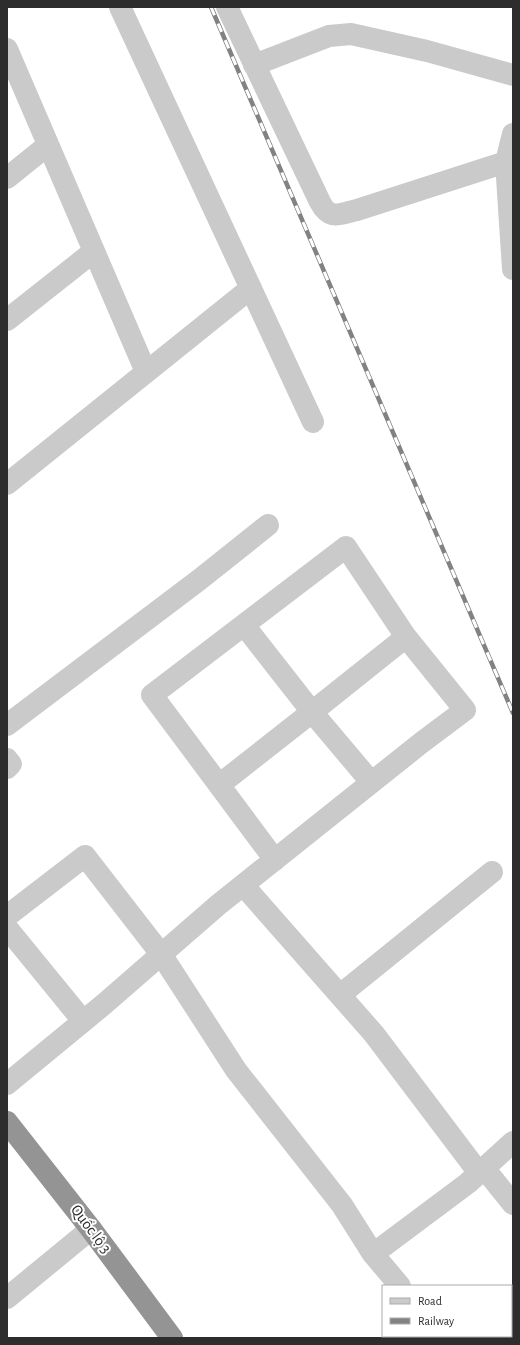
<svg xmlns="http://www.w3.org/2000/svg" width="520" height="1345" font-family="'Alegreya Sans',sans-serif">
<style>
.lines{fill:none;stroke-linecap:round;stroke-linejoin:round}
.minor{stroke:#cacaca;stroke-width:22}
.highway{stroke:#949494;stroke-width:22}
.rail-casing{stroke:#828282;stroke-width:4.5}
.rail{stroke:#fff;stroke-width:3;stroke-dasharray:9;stroke-linecap:butt}
.labels{text-anchor:middle;dominant-baseline:central;stroke-width:4;stroke-linejoin:round;paint-order:stroke}
.street-label{font-size:16px;fill:#2d2d2d;stroke:#fff}
</style>
<rect width="100%" height="100%" fill="#fff"/>
<g class="lines">
<path class="minor" d="M120,7L313,422
M227,7L320,202C330,221 339,214 357,210L506,162
M7,49L146,372
M254,65L329,36L351,34L427,51L513,75
M513,134L506,162L513,269
M7,178L48,145
M7,320L93,252
M7,484L251,288
M244,625L312,712L371,782
M7,725L199,580L268,525
M7,759L11,764L7,768
M219,785L312,712L406,637
M243,885L374,1034L479,1173
M7,916L85,856L161,954L236,1070L342,1205L373,1254L400,1286
M7,928L83,1021
M340,995L492,872
M7,1084L103,1005L218,905L421,743L465,710L406,637L346,547L152,695L275,860
M484,1168L513,1204
M373,1254L468,1183L513,1142
M7,1298L91,1229
M511,1298L513,1296
M443,1336L444,1338
M461,1338L463,1336"/>
<path class="highway" d="M7,1122L91,1229L172,1338"/>
<defs>
<path id="rail" d="M211,7L513,713"/>
</defs>
<use href="#rail" class="rail-casing"/>
<use href="#rail" class="rail"/>
</g>
<g class="labels">
<g class="street-label">
<text transform="translate(91 1229) rotate(53)">Quốc lộ 3</text>
</g>
</g>
<rect width="520" height="1345" fill="none" stroke="#2d2d2d" stroke-width="16"/>
<rect x="382" y="1285" width="130" height="52" fill="#ffffff" stroke="#ababab"/>
<rect x="390" y="1298" width="20" height="6" fill="#cacaca" stroke="#ababab"/>
<text x="418" y="1305" font-size="12" fill="#2d2d2d">Road</text>
<rect x="390" y="1318" width="20" height="6" fill="#828282" stroke="#ababab"/>
<text x="418" y="1325" font-size="12" fill="#2d2d2d">Railway</text>
</svg>
